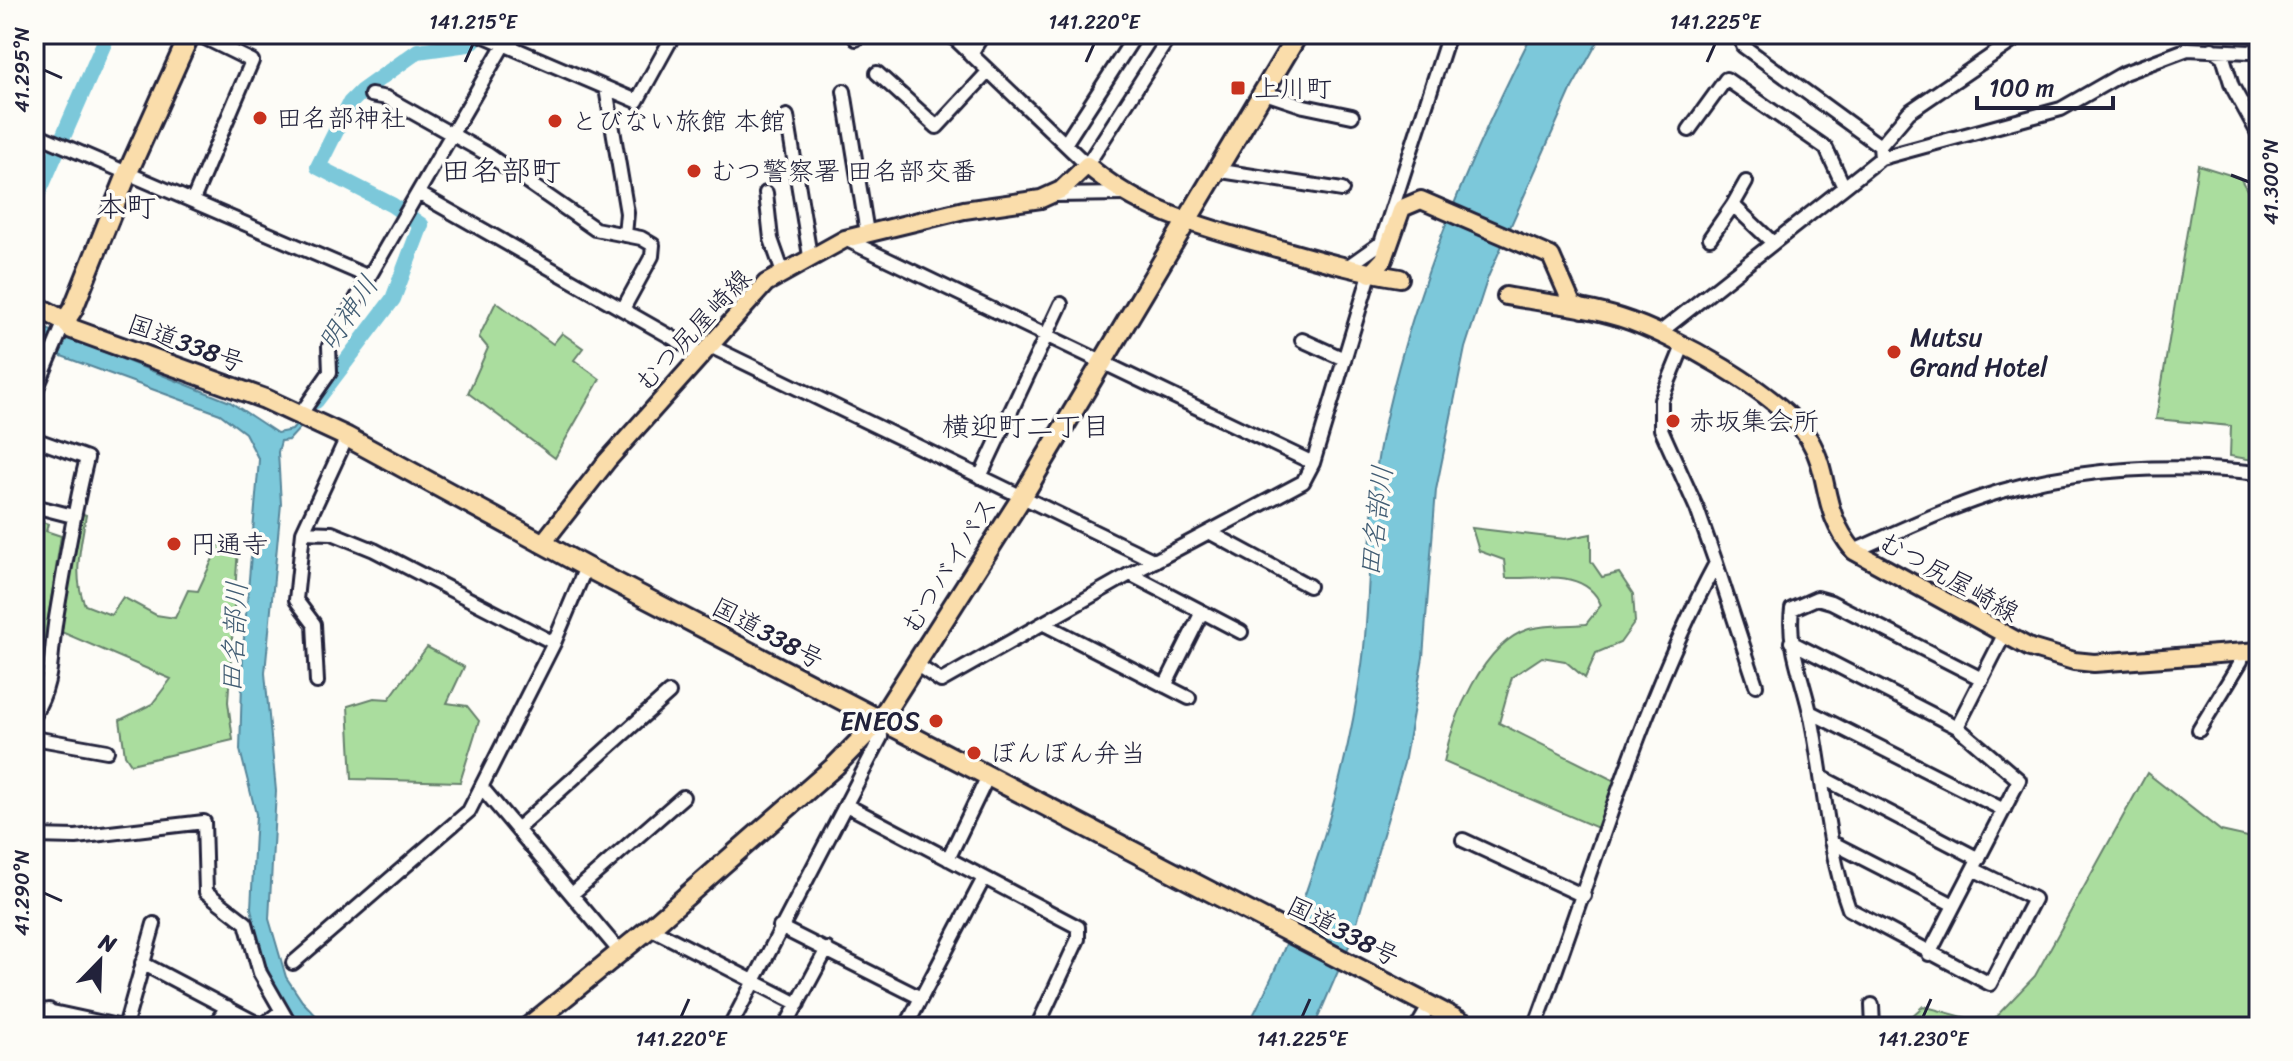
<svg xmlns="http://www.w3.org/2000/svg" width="2293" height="1061" font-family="Sriracha,'Klee One',sans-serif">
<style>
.green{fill:#aadd9e;stroke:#66806c;stroke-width:2}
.water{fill:#7bc8da;stroke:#57869a;stroke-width:2}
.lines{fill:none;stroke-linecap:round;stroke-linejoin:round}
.river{stroke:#7bc8da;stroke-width:16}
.minor-casing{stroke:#22223b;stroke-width:18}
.major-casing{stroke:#22223b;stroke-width:22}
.highway-casing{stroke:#22223b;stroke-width:24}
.minor{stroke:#fdfcf7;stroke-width:12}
.major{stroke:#faddab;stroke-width:16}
.highway{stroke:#faddab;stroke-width:18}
.ticks{fill:none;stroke:#22223b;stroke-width:3}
.poi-dot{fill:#c8321e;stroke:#fdfcf7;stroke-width:3}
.labels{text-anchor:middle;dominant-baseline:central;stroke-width:7;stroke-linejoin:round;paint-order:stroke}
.poi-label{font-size:26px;fill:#22223b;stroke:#fdfcf7;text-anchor:start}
.street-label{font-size:26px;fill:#22223b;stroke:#fdfcf7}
.water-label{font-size:28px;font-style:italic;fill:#415c73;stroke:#fdfcf7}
.neighbourhood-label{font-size:28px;fill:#22223b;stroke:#fdfcf7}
.quarter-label{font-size:30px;fill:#22223b;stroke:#fdfcf7}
.neatline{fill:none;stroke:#22223b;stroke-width:3}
.ticks-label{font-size:20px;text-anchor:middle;fill:#22223b}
</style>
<rect width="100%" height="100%" fill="#fdfcf7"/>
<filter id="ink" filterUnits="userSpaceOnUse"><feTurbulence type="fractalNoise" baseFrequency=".0125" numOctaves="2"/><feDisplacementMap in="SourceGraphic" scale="16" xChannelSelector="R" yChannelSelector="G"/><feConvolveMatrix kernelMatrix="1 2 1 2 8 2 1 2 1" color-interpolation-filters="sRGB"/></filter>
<g filter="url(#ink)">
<path class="green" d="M2198,165L2240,178L2259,210V461L2230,456L2231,426L2156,419Z
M496,302L553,344L562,333L583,348L574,360L600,379L555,458L468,393L488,348L479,337Z
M75,511L86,515C81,545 72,576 85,605L111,615L123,597L156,615L175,618L188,590L198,591L222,539L238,547L228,702L233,740L131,764L125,755L120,720L152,704L171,679L59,631Z
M34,519L48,524L46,531L61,536L43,651L34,650Z
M1472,528L1565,539L1591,534V561L1602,577L1619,573L1633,594L1635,622L1620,643L1596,653L1585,678L1565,661L1542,657L1512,677L1499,723L1619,783L1600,829L1444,762C1452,719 1483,643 1529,629C1547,624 1568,626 1586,624L1601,605C1586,568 1539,579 1506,578L1504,560L1479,551Z
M427,647L464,667L447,703L467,706L479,721L460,782L352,779L348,706L374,698L389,699Z
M2147,773L2221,831L2252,838L2259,829V1027H1900L1923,1006L1989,1024L2035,976Z"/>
<path class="water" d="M1532,34H1602L1572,88L1488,277L1465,348L1436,490L1423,657L1404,763L1352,939L1314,1027H1247C1303,923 1346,782 1362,665C1372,592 1367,507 1382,436C1411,296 1467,161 1532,34Z
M34,324L230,402L277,433L292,430L298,423L302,426L289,440L281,441L278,452L281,504L265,673L276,791L269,919L286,977L302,1001L327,1027H301L279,1000L260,950L251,908L256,814L240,750L243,650L259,460L245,433L220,414L56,354L34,349Z"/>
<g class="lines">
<path class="river" d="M34,203L108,34
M316,401L393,299L421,225L392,205L318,167L350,103L362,91L418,51L468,44L474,40"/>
<defs>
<path id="minor" d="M480,34L637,101L674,34
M950,34L1087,165L1171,34
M1385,34H1402
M856,39L860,34
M1743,46L1880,146
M2212,49L2223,57L2232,86L2259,135
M970,55L983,34
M877,73L937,127L988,72
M606,88L627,213L625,235
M844,91L867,233
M1262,92L1304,106L1352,116
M371,95L387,98L487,154L595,229L641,238L653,245L652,256L623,309
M787,116L810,256
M1689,130L1726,79L1826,148L1843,185
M34,133L369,277
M1065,144L1136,34
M1881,158L1880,146L1909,112L2023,34
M1215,170L1342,190
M1746,182L1733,205L1772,242
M418,193L701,354
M766,193L771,239L783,273
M1053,195L1125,194
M193,200L252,61L197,34
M1710,238L1733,205
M845,239L1313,463
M1347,267L1381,243L1449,34
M1658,334L1881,158L2061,109L2124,73L2188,49L2250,52L2259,48
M1302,340L1344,359
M710,346L1155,561
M34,395L65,321
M300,415L330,372L329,346L504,44
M34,439L87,458C74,511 65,564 56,618C50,653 54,683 34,714
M980,477L1061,304
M34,506L73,516
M303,532L332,533L374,550L554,643
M1209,532L1309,586
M1854,551C1902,530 1951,506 2002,491C2083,467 2175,464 2259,473
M1716,563L1756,685
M1130,574L1241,632
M1046,625L1189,698
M1791,642L1957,727
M917,665L941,681L1130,574L1303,482L1313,463L1370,274
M317,682L314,624L296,600L303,532L347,437
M1165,686L1202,612
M1810,712L2004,810
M2199,730L2241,661L2242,652
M34,738L107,751
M1823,778L1979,859
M483,789L620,952
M846,805L1078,927V939L1037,1027
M517,829L669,693
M34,836L76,837L204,822L206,892L246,923L260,973L291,1027
M1463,840L1584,896
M1831,842L1954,905
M948,859L988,776
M1973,869L2034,899L1990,984L1849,909C1827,848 1824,781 1811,717C1804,681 1787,647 1792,609L1817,598L1831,602L1982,679
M572,894L683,797
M780,927L921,998L984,878
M650,928L798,1004
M1929,954L2019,780L1957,727L2004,635
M142,963L262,1026L280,1012
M293,963L469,811L554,643L586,567
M1872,1005L1873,1027
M34,1008L122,1027
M48,1027L49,1010
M125,1027L154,924
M213,1027L227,1007
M730,1027L881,737L880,720
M785,1027L827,949
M906,1027L921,998
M1417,1027L1430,1005
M1535,1027C1592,876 1640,704 1716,563L1697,509L1661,429V400L1683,346"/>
<path id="major" d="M1370,274L1384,259L1402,208L1421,200L1551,256L1572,304L1583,309
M1506,296C1544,303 1584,306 1621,318C1672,334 1781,394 1809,439C1832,477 1819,509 1854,551L2030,648L2074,661L2094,663L2259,651
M542,544L607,461L766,283L845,239L964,210L1041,199L1061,190L1087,165C1140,212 1207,228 1273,247C1315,259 1356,271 1400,278"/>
<path id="highway" d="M34,305L65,321L72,329L265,399L347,437L586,567L1471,1027
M65,321L73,309L128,172L190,34
M528,1027L650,928L835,766L880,720L1022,497L1298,34"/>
</defs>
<use href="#minor" class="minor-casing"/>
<use href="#major" class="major-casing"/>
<use href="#highway" class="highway-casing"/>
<use href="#minor" class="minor"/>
<use href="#major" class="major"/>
<use href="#highway" class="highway"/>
</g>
</g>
<path class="ticks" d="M465,62L473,44M1086,62L1094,44M1707,62L1715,44M44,70L62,78M2231,175L2249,182M44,893L62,901M681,1017L689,999M1302,1017L1310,999M1923,1017L1931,999"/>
<g class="poi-dot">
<rect x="1230" y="80" width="16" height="16" rx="4"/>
<circle cx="260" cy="118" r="8"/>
<circle cx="555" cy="121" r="8"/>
<circle cx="694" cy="171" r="8"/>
<circle cx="1894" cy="352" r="8"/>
<circle cx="1673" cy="421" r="8"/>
<circle cx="174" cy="544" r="8"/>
<circle cx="936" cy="721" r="8"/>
<circle cx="974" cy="753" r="8"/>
</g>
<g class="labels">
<g class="poi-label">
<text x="1254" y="88">上川町</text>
<text x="276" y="118">田名部神社</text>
<text x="571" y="121">とびない旅館 本館</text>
<text x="710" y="171">むつ警察署 田名部交番</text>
<text x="1910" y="337">Mutsu<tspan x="1910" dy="30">Grand Hotel</tspan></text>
<text x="1689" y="421">赤坂集会所</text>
<text x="190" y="544">円通寺</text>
<text x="920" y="721" text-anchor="end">ENEOS</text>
<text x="990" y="753">ぼんぼん弁当</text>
</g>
<g class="street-label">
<text transform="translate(693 330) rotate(-47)">むつ尻屋崎線</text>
<text transform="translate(186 343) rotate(20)">国道338号</text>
<text transform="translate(949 565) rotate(-58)">むつバイパス</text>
<text transform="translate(1949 577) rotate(29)">むつ尻屋崎線</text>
<text transform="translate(768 633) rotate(28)">国道338号</text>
<text transform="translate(1343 931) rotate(27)">国道338号</text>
</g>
<g class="water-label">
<text transform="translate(348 313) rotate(-56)">明神川</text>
<text transform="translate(1376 521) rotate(-83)">田名部川</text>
<text transform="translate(234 637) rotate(-87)">田名部川</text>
</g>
<g class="neighbourhood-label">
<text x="1026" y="426">横迎町二丁目</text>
</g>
<g class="quarter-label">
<text x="501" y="171">田名部町</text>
<text x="126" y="207">本町</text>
</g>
</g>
<rect width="2293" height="1061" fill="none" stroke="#fdfcf7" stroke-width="88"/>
<g transform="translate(100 961) rotate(23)" stroke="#fdfcf7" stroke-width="6" paint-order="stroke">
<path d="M0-6L14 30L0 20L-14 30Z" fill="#22223b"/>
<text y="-12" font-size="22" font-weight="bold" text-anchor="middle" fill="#22223b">N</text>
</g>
<path d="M1977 96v12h136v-12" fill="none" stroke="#22223b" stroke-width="4"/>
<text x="1989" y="96" font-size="24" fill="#22223b" stroke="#fdfcf7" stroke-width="6" paint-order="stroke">100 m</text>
<rect x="44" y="44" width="2205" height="973" class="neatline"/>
<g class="ticks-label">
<text x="473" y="29">141.215°E</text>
<text x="1094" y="29">141.220°E</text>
<text x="1715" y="29">141.225°E</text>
<text transform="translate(22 70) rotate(-90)" y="7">41.295°N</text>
<text transform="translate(2271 182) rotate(-90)" y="7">41.300°N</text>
<text transform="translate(22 893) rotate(-90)" y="7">41.290°N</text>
<text x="681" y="1046">141.220°E</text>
<text x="1302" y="1046">141.225°E</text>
<text x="1923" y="1046">141.230°E</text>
</g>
</svg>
